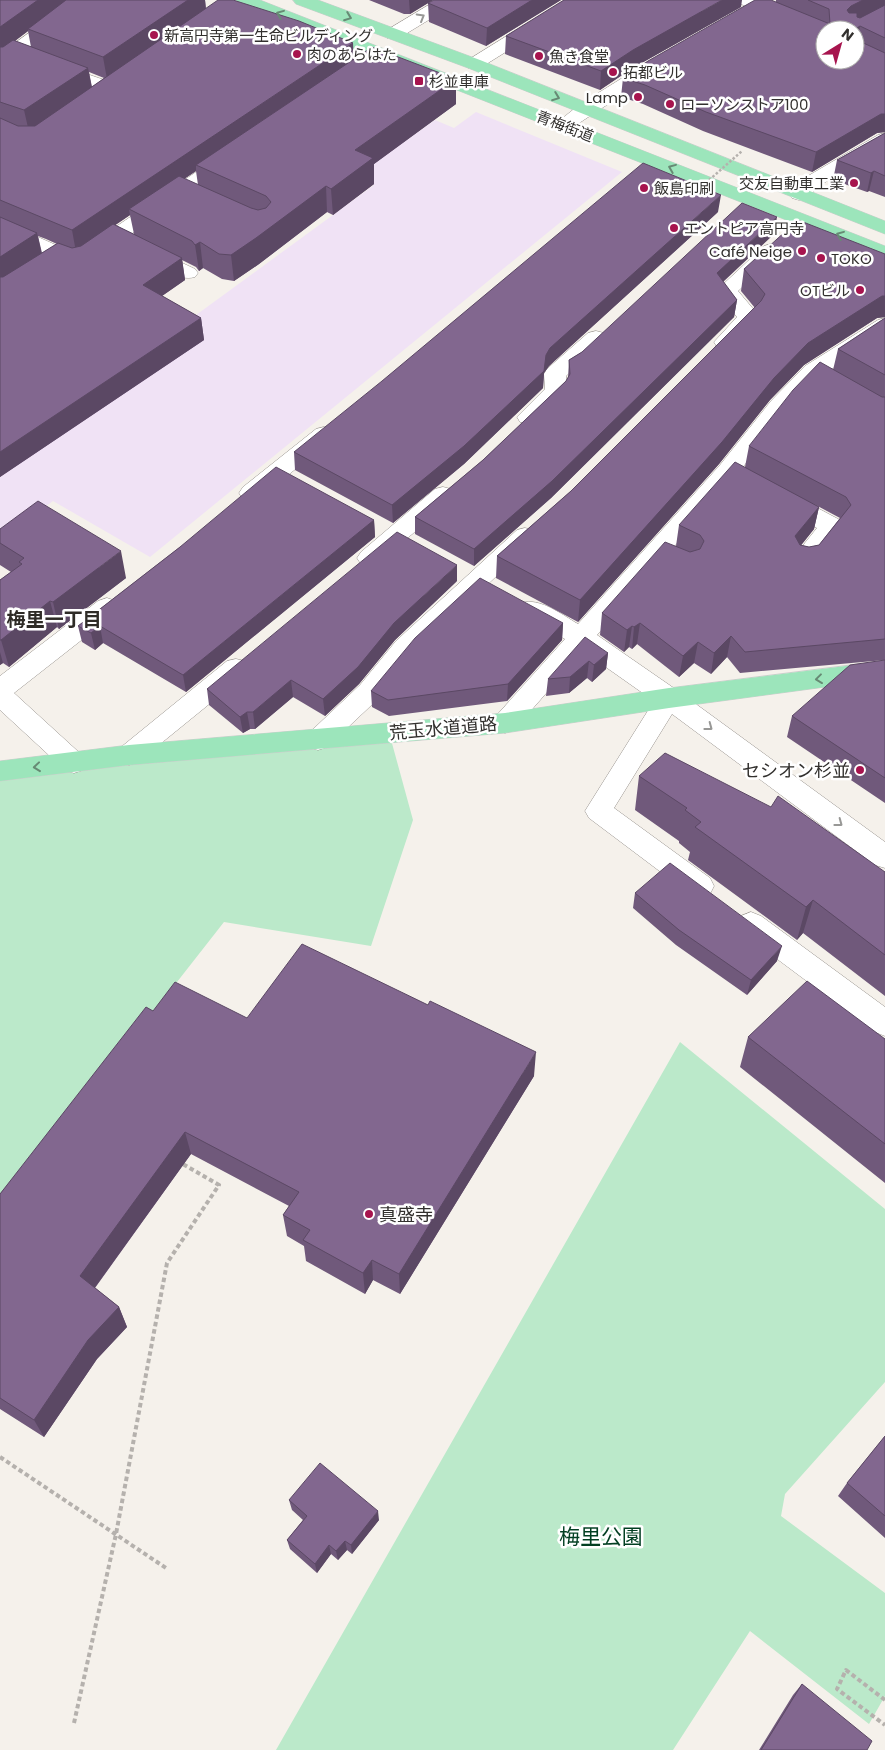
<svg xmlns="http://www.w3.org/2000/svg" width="885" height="1750" font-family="Poppins,'Noto Sans JP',sans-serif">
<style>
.industrial{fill:#f0e2f5}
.green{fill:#bbe9ca}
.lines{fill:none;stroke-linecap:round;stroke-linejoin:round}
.minor-casing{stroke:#96918c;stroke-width:1}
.major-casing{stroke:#cecdcd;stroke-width:1}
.path{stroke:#b5b1ad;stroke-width:4;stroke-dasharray:4.5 3;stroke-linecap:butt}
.minor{fill:#fff;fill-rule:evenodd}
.major{fill:#9ce5bb;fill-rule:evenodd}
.path-bridge{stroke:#b5b1ad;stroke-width:2.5;stroke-dasharray:2.5 2;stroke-linecap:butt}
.wall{fill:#70597b;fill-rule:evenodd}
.shaded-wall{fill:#5b4864}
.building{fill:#82678f;stroke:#5b4864;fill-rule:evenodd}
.oneway{stroke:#678a74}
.oneway2{stroke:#989896}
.poi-dot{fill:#a7144e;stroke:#fff;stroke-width:2}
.labels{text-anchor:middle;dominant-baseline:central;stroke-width:5;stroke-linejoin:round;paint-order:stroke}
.far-poi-label{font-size:15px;fill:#32302e;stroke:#fff;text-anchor:start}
.far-street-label{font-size:15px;fill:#32302e;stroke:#fff}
.street-label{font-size:18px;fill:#32302e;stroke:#fff}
.poi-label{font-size:18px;fill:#32302e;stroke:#fff;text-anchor:end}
.neighbourhood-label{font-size:19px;font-weight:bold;fill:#2e2b26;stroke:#fff}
.near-park-label{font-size:21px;fill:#023f22;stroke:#fff}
</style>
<rect width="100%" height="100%" fill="#f5f1eb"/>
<path class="industrial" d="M476,112L622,172L150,557L53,501L0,541V477L181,326L374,185L356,176L435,120L454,128Z"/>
<path class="green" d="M390,736L413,820L371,946L224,922L0,1208V775Z
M680,1042L885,1209V1382L785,1494L781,1516L885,1593V1696L869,1724L750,1631L673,1750H276Z"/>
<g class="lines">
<defs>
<path id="minor" d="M74,0H94L6,67L0,68V54Z
M437,0H458L455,4L399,38L393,39L387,38L384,34L387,30Z
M565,0H586L583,4L480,68L474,69L468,68L465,64L468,60Z
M738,0H761L825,30V42L741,4Z
M654,61L660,62L663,66L660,70L570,129L563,131L556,129L554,125L579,105L648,62Z
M55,63L116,84L119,88L116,92L110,94L49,72L46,68L49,64Z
M885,133V147L822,184L806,198L799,200L792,198L789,194L808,176L878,135Z
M228,153L235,155L238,159L235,163L84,266L77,268L70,266L0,234V220L76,254L221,155Z
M771,244L778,246L781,250L778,254L738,291L760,317C750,331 735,351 717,347L714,342L737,317L716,291L764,246Z
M151,248L195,269L198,273L195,277C178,282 159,266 144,258L141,254L144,250Z
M885,318V334L821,376L787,411L742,468L840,520L844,526L840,532L812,565L804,567L796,565L792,559L817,528L731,481L597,635L678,691L885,842V868L875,865L672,714L614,808L710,878L714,886L710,894L700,897L690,894L589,818L585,811L654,701L583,651L514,730L505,733L496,730L492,723L496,716L565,639L521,615L518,609L521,603C540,597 562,615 578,624L720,465L771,401L805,366L878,320Z
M596,331L604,333L607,338L566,376L567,391L564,396C551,408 539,427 520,422L517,417L545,389L544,374L547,369L588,333Z
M324,427L332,429L335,434L332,439L259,499L251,501L243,499L239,493L243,487L316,429Z
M443,487L451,489L455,495L451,501L377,564L369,566L361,564L357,558L361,552L435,489Z
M525,528L533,530L537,536L533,542L414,653L378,699L327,747L318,750L309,747L305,740L309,733L360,685L396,641L517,530Z
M107,598L116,601L119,607L116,613L14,693L83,756L87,763L83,770L74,773L65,770L0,710V676L98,601Z
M236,659L245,661L249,668L245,675L138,762L129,765L120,762L116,755L120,748L227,661Z
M751,912L761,916L885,1007V1036L875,1032L741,932L737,924L741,916Z"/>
<path id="major" d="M236,0H260L885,246V259L239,4Z
M293,0H318L480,60L885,221V234L468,68L296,4Z
M885,661V679L669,708L505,733L129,765L0,781V761L129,745L505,713L669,688Z"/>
</defs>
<use href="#minor" class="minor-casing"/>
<use href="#major" class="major-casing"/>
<path class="path" d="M0,1457L166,1568
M885,1700L846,1670L837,1689L885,1725
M74,1723L116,1534L167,1263L219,1185L181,1163"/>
<use href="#minor" class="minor"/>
<use href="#major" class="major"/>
<path class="path-bridge" d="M699,189L742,151"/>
</g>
<path class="wall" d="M0,0H205L206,9L353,43V59L456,79V104L374,164V184L333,215L327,212L259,264L234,281L222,279L203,268L199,271L196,267L182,260L185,280L162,296L201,318L204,340L0,477ZM28,31L31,47L15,41ZM89,72L104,78L92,87ZM196,171L198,185L184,179ZM130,215L134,234L115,225ZM38,236L46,239L57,244L42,253Z
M369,0H433L410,14H404Z
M561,0L486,46L429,22L428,3Z
M776,0H885V132L877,133L812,172L703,131L643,104L621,97L623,78L776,2Z
M741,7L631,69L600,90L505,54L506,36Z
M885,133V197L869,191L867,192L833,180L837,160Z
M718,212L549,366L544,373L543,388L464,464L393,523L295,470L294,452Z
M774,234L723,282L737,300L734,317L551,498L474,566L415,534V517L483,460L566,381L568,378L569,360Z
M885,254V317L877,318L804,365L770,400L719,464L578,622L496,578L497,556L571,491L755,308L741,291L744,269Z
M885,318V660L740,673L727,657L711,674L694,663L679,677L637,644L632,649L629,647L624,652L600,635L602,613L676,546L679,525L745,467L749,446L833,370L838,349ZM812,503L840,518L819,545L809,547L801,545L814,529L819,507Z
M374,520L375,537L186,692L103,643L95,650L82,642L78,626L180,547Z
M0,529L126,578L59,629L57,627L9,667L3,663L0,665V580L11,572L0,565Z
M457,581L395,640L359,684L325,716L293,697L255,729H250L243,733L209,705L207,689Z
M563,623L562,640L507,701L389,716L372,707L371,691Z
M608,653L606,669L592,682L587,678L569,693L546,696L548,679Z
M885,660V803L787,737L792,716Z
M639,776L885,872V996L803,933L797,940L688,860L690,852L679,843V841L635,810Z
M635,893L777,961L747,995L676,945L633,908Z
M153,1011L247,1018L534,1076L400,1294L373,1280L365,1294L306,1261L304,1246L287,1236L283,1215L289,1206L191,1154L95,1288L119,1307L127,1327L97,1359L44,1437L0,1409V1194Z
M748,1037L885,1039V1183L740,1067Z
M885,1436V1538L838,1496L847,1483Z
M289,1500L379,1520L352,1554L347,1550L338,1560L331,1554L317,1573L290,1549L287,1540L303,1520L292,1510Z
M802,1684L867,1750H759L793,1695Z"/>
<path class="shaded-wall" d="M38,0H71L28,29V31L0,52V27Z
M188,0H205L206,11L107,79L103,57Z
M409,0H433L410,14Z
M532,0H561L486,46L487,28Z
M722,0H742L741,7L631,69L600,90L601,71L633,50Z
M863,0H885V7L847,24V10L851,6Z
M860,26L856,45L857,28Z
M353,43L354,64L196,165V171L135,212L129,209L130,215L76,252L72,230Z
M88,68L92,89L29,132L24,110Z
M456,79V104L374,164V184L333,215L331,189L355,150Z
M881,114H885V132L877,133L812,172L816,152Z
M874,171L869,191L867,192L871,173Z
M326,186L327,212L259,264L234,281L231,255Z
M721,195L718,212L549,366L544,373L543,388L464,464L393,523L392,505L546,355L550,348Z
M777,217L774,234L714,290L717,273Z
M37,233L42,255L0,282V257Z
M200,242L203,268L199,271L195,245Z
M182,258L185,280L146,307L143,285Z
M882,296H885V317L877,318L804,365L770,400L719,464L578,622L580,600L774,378L808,343Z
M737,300L734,317L551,498L474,566V549Z
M201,318L204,340L0,477V452Z
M819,507L814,529L791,558L795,536Z
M374,520L375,537L186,692L183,675Z
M121,551L126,578L59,629L53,602Z
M457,565V581L395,640L359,684L325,716L323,699L394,623Z
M50,601L57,627L9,667L1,640Z
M563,623L562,640L507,701L508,684Z
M640,623L637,644L632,649L634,627Z
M100,626L103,643L95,650L91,633Z
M632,626L629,647L624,652L627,630Z
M731,636L727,657L711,674L714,653Z
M698,642L694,663L679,677L683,656Z
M0,652L3,663L0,665Z
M608,653L606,669L592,682L594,665Z
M589,661L587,678L569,693L570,677Z
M291,680L293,697L255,729L253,712Z
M247,712L250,729L243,733L240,717Z
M813,900L803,933L797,940L806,907Z
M782,946L777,961L747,995L751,980Z
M536,1052L534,1076L400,1294L399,1274Z
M185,1132L191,1154L88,1297L80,1276Z
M372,1260L373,1280L365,1294L363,1273Z
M119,1307L127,1327L97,1359L44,1437L34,1420L88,1340Z
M378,1511L379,1520L352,1554L351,1545Z
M345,1541L347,1550L338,1560L336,1551Z
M329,1545L331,1554L317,1573L315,1564Z"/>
<path class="building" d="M0,0H38L0,27Z
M66,0H188L103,57L28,29Z
M218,0H233L299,21L353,43L72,230L0,200V118L18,126H35Z
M434,0H532L487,28L428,3Z
M564,0H722L633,50L601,71L506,36Z
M755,0H771L830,24L829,9L808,0H863L851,6L847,10L849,13H857V17L860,18L885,5V38L860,26L857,28V40L885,53V114H881L816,152L706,112L645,85L623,78L648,61ZM825,30H855V60H825Z
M13,40L88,68L24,110L0,102V47H3Z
M372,47L456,79L355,150L373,158L331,189L326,186L256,238L231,255L219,254L200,242L195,245L192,241L129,209L179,176L251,208L258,210L266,208L271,202L266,196L196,165Z
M885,133V176L874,171L871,173L837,160Z
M643,163L721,195L550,348L546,355L544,371L464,446L392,505L294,452L382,381Z
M742,203L777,217L717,273L737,300L552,481L474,549L415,517L483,460L566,381L570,374L569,360L582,352Z
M0,217L37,233L0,257Z
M798,220L885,254V296H882L808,343L774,378L722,442L580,600L497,556L571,491L761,301L765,294L744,269Z
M113,224L182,258L143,285L201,318L0,452V277H3L58,243L72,248L81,246Z
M885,318V375L838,349Z
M820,362L882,397H885V639L745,652L731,636L714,653L698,642L683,656L640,623L634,627L632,626L627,630L602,613L665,542L690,552L700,549L704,541L700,535L679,525L735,462L819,507L795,536L800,545L809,547L819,545L851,505L846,497L749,446L793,390Z
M276,467L374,520L183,675L100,626L91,633L78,626L180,547Z
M38,501L121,551L53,602L50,601L1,640H0V580L22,564L19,562L24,558L0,543V529Z
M397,532L457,565L394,623L358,667L323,699L291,680L253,712H247L240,717L207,689Z
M480,578L563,623L508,684L388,700L371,691L415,638Z
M585,637L608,653L594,665L589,661L570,677L548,679Z
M885,660V778L792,716L850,665Z
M665,753L771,807L778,796L885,872V955L813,900L806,907L695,827L701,822L685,810L687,808L639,776Z
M670,863L782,946L751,980L679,930L635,893Z
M302,944L428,1005L430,1001L536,1052L399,1274L372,1260L363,1273L303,1240L310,1230L283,1215L299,1192L185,1132L80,1276L119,1307L88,1340L34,1420L0,1398V1194L146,1007L153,1011L175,982L247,1018Z
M807,981L885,1039V1144L748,1037Z
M885,1436V1516L847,1483Z
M320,1463L378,1511L351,1545L345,1541L336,1551L329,1545L315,1564L287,1540L307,1516L289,1500Z
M802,1684L872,1741L867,1750H761Z"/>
<defs><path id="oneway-chevron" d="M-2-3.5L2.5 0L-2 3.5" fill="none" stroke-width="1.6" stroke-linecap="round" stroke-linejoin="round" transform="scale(1.25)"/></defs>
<g class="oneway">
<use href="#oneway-chevron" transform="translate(280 14) rotate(-158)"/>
<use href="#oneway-chevron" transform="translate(348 17) rotate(21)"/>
<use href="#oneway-chevron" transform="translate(556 97) rotate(21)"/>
<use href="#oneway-chevron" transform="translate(672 168) rotate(-158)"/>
<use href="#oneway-chevron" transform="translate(840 235) rotate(-158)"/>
<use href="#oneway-chevron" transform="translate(819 679) rotate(173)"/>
<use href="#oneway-chevron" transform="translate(37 767) rotate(174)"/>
</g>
<g class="oneway2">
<use href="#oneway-chevron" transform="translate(421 17) rotate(-30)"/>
<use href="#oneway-chevron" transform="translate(709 727) rotate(37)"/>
<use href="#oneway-chevron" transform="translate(839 823) rotate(37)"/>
</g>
<g class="poi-dot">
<circle cx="154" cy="35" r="5"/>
<circle cx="297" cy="54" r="5"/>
<circle cx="539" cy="56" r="5"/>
<circle cx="613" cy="72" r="5"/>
<rect x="414" y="76" width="10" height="10" rx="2.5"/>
<circle cx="638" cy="97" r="5"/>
<circle cx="670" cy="104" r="5"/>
<circle cx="854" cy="183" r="5"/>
<circle cx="644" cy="188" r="5"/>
<circle cx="674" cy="228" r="5"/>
<circle cx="802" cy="251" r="5"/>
<circle cx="821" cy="258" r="5"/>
<circle cx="860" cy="290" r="5"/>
<circle cx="860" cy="770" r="5"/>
<circle cx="369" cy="1214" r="5"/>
</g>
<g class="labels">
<g class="far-poi-label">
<text x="164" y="35">新高円寺第一生命ビルディング</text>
<text x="307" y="54">肉のあらはた</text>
<text x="549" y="56">魚き食堂</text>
<text x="623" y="72">拓都ビル</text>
<text x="429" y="81">杉並車庫</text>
<text x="628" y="97" text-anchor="end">Lamp</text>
<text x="680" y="104">ローソンストア100</text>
<text x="844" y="183" text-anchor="end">交友自動車工業</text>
<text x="654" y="188">飯島印刷</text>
<text x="684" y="228">エントピア高円寺</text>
<text x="792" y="251" text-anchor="end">Café Neige</text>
<text x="831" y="258">TOKO</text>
<text x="850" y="290" text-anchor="end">OTビル</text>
</g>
<g class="far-street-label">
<text transform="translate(565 126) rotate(21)">青梅街道</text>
</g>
<g class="street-label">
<text transform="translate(443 728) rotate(-5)">荒玉水道道路</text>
</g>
<g class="poi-label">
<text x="850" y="770">セシオン杉並</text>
<text x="379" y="1214" text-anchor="start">真盛寺</text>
</g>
<g class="neighbourhood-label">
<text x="54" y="619">梅里一丁目</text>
</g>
<g class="near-park-label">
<text x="601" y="1536">梅里公園</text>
</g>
</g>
<g transform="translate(840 45) rotate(37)"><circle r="24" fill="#ffffff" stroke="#adacab"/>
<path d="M0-4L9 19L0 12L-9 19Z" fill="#a7144e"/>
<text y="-8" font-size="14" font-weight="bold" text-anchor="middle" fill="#32302e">N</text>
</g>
</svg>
